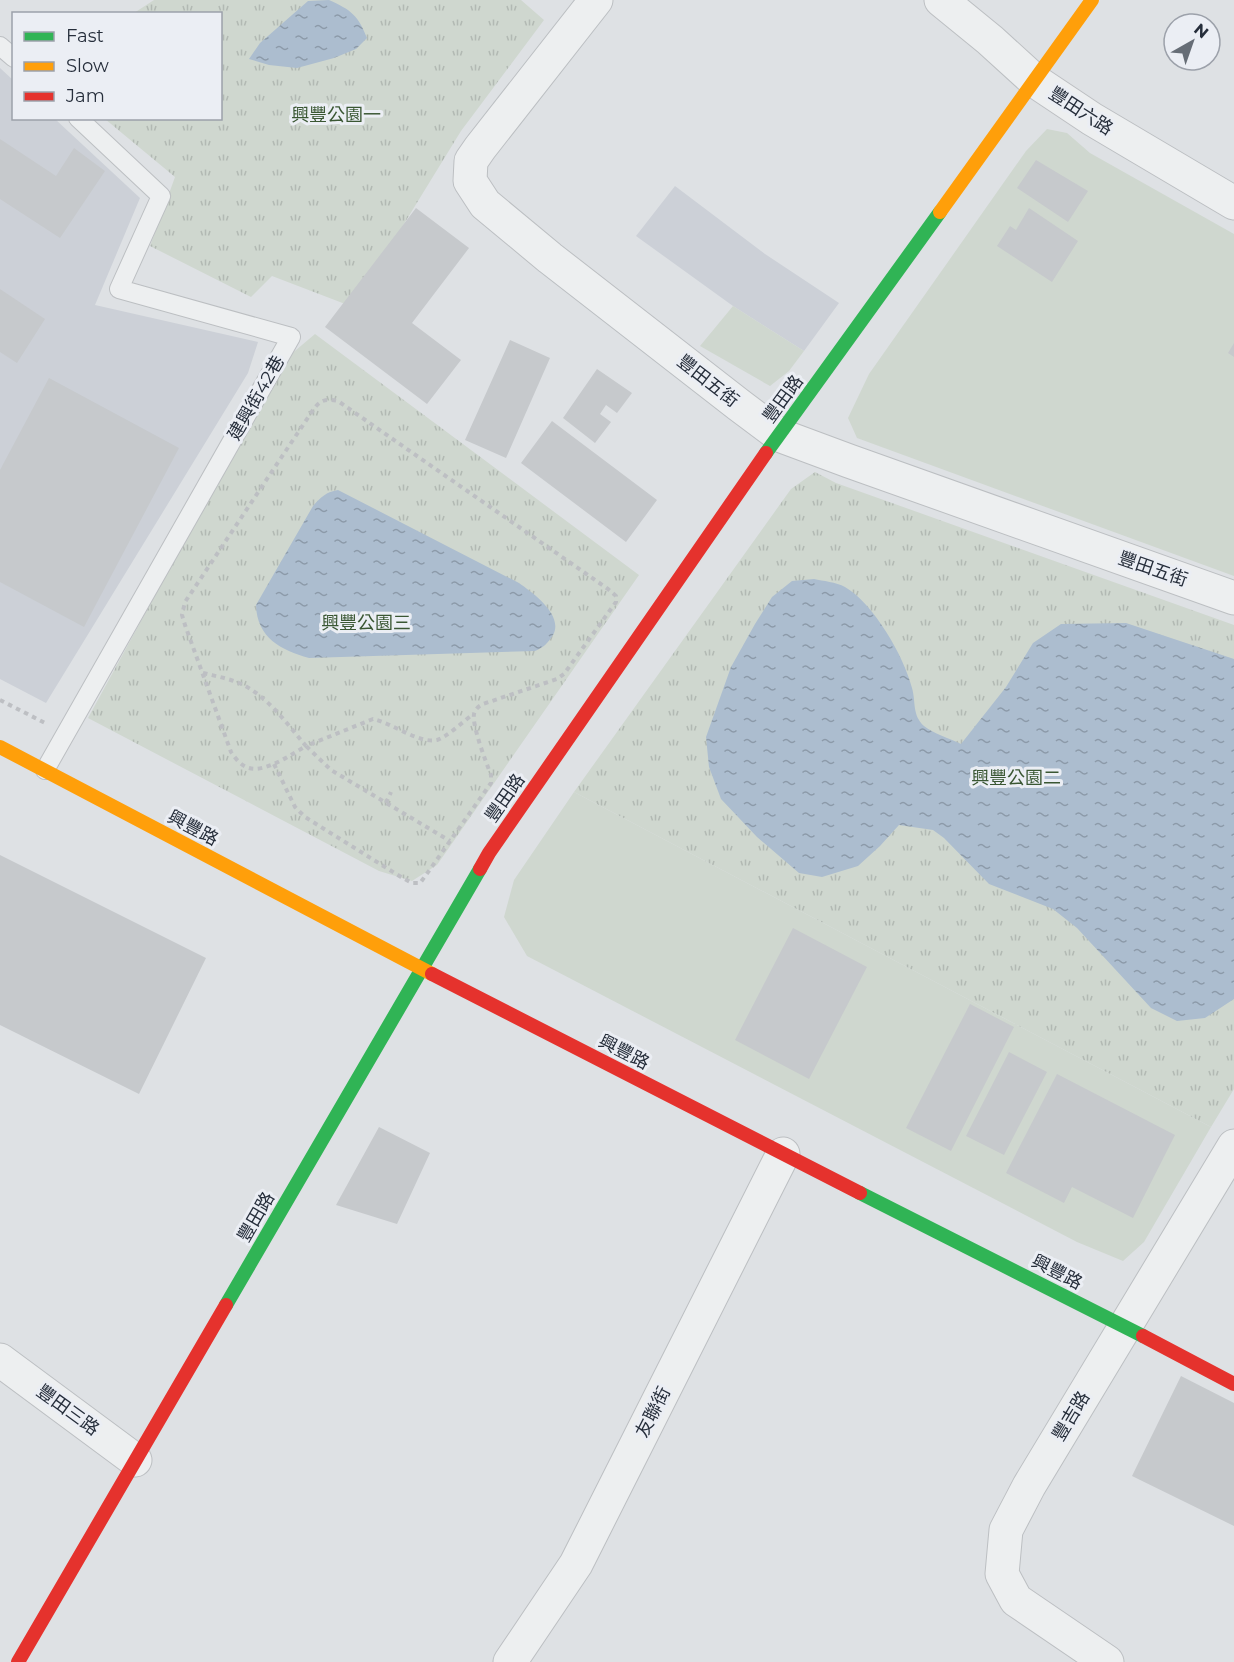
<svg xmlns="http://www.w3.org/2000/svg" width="1234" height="1662" font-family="Montserrat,'Noto Sans TC',sans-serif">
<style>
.built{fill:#ccd0d7}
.grass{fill:#cfd7cf}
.park{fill:url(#park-tufts)}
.water{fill:url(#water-ripples)}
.building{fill:#c6c9cc}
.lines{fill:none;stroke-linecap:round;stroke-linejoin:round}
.lane-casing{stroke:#bcbfc2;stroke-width:20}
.street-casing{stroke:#bcbfc2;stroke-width:35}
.path{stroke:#bdbfc3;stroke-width:4;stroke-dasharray:4.5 4.5;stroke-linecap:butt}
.lane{stroke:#edeff0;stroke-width:18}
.street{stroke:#edeff0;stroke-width:33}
.fast{stroke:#30b455;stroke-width:14}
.slow{stroke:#ff9f0a;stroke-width:14}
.jam{stroke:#e5322d;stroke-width:14}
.labels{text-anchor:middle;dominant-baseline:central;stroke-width:6;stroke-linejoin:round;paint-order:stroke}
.street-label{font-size:18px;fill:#262e3b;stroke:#ebeef4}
.park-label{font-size:18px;fill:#3a5733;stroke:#ebeef4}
</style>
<defs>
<pattern id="park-tufts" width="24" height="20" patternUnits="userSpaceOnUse" patternTransform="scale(1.5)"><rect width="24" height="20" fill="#cfd7cf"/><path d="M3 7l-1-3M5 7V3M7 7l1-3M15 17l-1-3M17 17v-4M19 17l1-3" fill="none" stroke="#b2b9b3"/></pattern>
<pattern id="water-ripples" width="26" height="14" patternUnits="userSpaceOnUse" patternTransform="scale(1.5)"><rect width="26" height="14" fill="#acbdcf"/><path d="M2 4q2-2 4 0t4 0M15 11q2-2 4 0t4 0" fill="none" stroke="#8c9aa9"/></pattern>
</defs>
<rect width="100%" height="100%" fill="#dee1e4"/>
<path class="built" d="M0,68L13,80L14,118L55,119L140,198L95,305L258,342L248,373L46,703L0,679Z
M675,186L765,254L839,303L804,351L733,306L636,236Z"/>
<path class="grass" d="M1047,129L1067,133L1090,153L1234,234V576L857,438L848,418L869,374L1026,151Z
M733,306L804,351L789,371L770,386L700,346Z
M574,792L1211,1127L1144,1242L1123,1261L1077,1242L527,956L504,917L514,880Z"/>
<path class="park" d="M154,0H521L544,20L461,131L353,307L272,276L251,297L150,246L175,177L105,119L220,118V14L134,13Z
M315,334L639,575L437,865L412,881L379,871L88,718L283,361Z
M815,472L836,483L1234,625V1089L1211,1127L574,792L791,489Z"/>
<path class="water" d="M329,0C351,10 358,15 367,38L356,49L334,58L297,68L269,65L249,59L260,43L308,1Z
M338,490L519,583C533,593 564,615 553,635C548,643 543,648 535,651L309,658C281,650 257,638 256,605L313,506C321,497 326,492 338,490Z
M814,579C823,581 836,582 845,587C873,603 904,656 912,688C916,702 912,715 924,726C932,733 951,739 961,744L1006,687L1033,643L1061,624L1126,623L1234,659V999L1205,1018L1177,1021L1151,1008L1077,928L1053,909L989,884L944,838L933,830L899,825L880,846L858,866L822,877L799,873L757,837L721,799L709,767L706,737L731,667L755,624L772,597L792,581Z"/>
<path class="building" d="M0,139L56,176L74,148L105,171L60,238L0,199Z
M1036,160L1088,191L1068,222L1017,188Z
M416,208L469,248L412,323L461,360L427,404L325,327Z
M1029,208L1078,241L1052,282L997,246L1010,226L1016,230Z
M0,289L45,319L17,363L0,352Z
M510,340L550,358L506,458L465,440Z
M1234,343V357L1228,353Z
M597,369L632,393L617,413L606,405L600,414L611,422L595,443L563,418Z
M49,378L179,448L84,627L0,582V470Z
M552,421L657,500L626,542L521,463Z
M0,855L206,958L139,1094L0,1025Z
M793,928L867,967L809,1079L735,1040Z
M970,1004L1014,1027L951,1151L906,1128Z
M1009,1052L1047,1072L1004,1155L966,1136Z
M1057,1074L1175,1135L1133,1218L1072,1187L1064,1203L1006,1173Z
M379,1127L430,1153L397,1224L336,1205Z
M1181,1376L1234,1403V1526L1132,1476Z"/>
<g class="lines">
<defs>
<path id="lane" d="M0,46L14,58
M45,770L291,337L119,289L161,196L78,118"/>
<path id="street" d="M596,0L480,148L471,161L470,181L485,204L550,258L739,405L779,435L849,461L1234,598
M941,0L990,40L1035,81L1092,119L1234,203
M0,1360L135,1460
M510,1662L576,1564L783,1154
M1107,1662L1016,1600L1002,1574L1006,1530L1029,1486L1234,1146"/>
</defs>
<use href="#lane" class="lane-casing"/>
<use href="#street" class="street-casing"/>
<path class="path" d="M203,673C215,676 227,678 239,683C267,695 287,724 306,746L373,719C392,723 419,744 437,740C447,737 464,721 473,714
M0,700L45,723
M274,764L295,807L305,817L401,877L412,883H420L426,875L491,783V775C486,762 472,726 474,714C475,709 479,706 483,704L557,679L564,674L616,602V596L608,589L338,401C323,398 319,401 311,413L185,602L182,615L185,625L231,752C235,758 241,766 249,768C265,773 292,754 306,746L331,770L450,841
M386,803L391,792"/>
<use href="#lane" class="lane"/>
<use href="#street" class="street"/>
<path class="fast" d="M766,453L940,212
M860,1193L1143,1336
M226,1305L480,869"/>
<path class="slow" d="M940,212L1092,0
M0,747L432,974"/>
<path class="jam" d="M480,869L489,853L766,453
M432,974L860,1193
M1143,1336L1234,1384
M18,1662L226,1305"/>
</g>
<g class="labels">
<g class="street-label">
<text transform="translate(1081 111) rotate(33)">豐田六路</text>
<text transform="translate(708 381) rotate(38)">豐田五街</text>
<text transform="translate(256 398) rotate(-60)">建興街42巷</text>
<text transform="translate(783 399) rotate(-54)">豐田路</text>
<text transform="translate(1153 569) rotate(19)">豐田五街</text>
<text transform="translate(505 798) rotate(-55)">豐田路</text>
<text transform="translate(193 828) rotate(28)">興豐路</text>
<text transform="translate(624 1052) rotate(27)">興豐路</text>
<text transform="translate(256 1217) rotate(-60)">豐田路</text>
<text transform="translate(1057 1272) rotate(27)">興豐路</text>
<text transform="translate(68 1410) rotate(36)">豐田三路</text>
<text transform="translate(653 1412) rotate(-63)">友聯街</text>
<text transform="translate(1071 1416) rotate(-59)">豐吉路</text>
</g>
<g class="park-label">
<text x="336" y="115">興豐公園一</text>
<text x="366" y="623">興豐公園三</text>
<text x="1016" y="778">興豐公園二</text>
</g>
</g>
<rect x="12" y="12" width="210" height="108" fill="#ebeef4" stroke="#9ca1aa" stroke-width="1.5"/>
<rect x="24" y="32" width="30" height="9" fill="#30b455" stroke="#9ca1aa" stroke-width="1.5"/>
<text x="66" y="42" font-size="18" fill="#262e3b">Fast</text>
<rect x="24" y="62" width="30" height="9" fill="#ff9f0a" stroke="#9ca1aa" stroke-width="1.5"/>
<text x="66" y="72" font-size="18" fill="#262e3b">Slow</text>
<rect x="24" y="92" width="30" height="9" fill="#e5322d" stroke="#9ca1aa" stroke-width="1.5"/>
<text x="66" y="102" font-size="18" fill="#262e3b">Jam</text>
<g transform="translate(1192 42) rotate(40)"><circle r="28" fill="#ebeef4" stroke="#9ca1aa" stroke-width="1.5"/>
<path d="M0-4.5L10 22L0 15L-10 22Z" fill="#666d76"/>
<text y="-9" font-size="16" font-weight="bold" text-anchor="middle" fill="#262e3b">N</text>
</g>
</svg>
